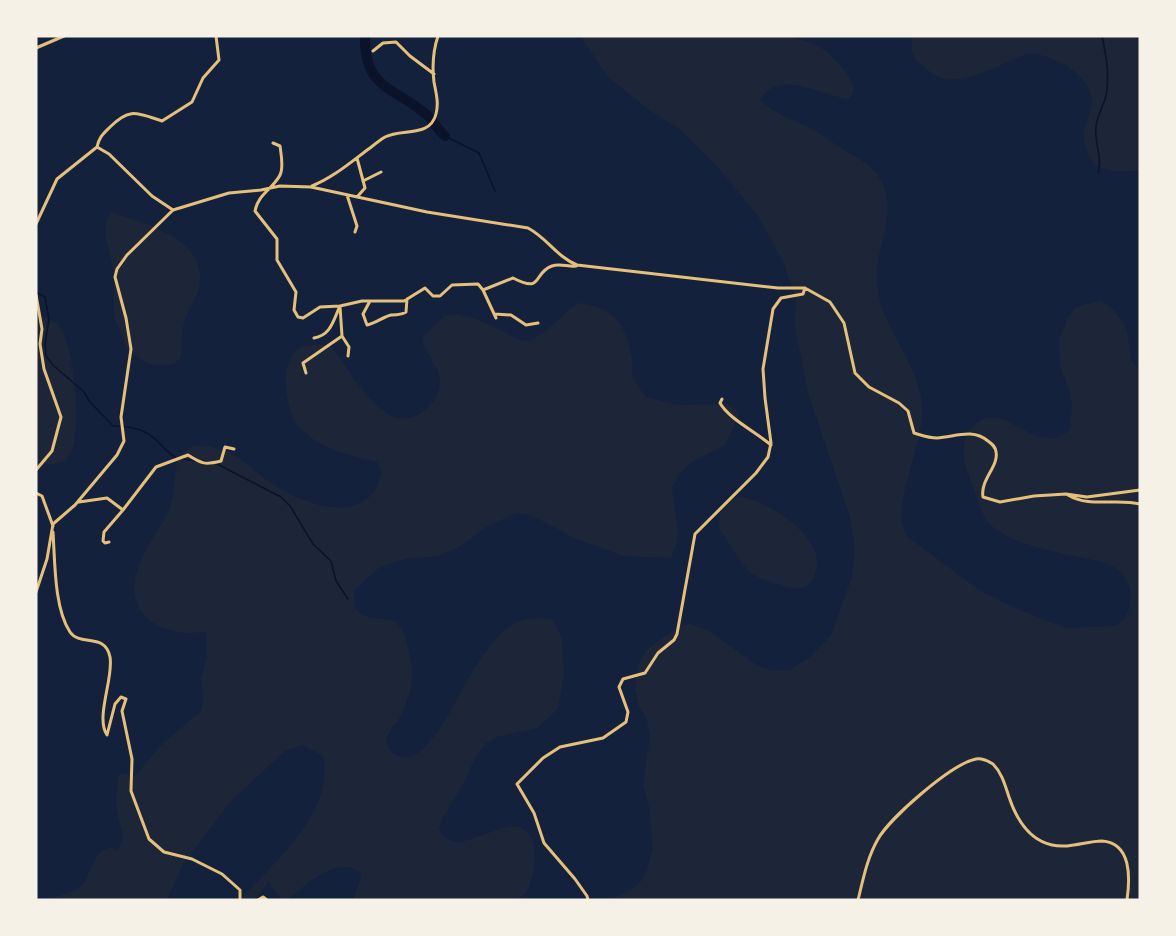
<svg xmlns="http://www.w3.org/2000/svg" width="1176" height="936" font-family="'IBM Plex Sans',sans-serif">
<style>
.green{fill:#1d2539}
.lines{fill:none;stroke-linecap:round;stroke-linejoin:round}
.stream{stroke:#0b132b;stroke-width:1.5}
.river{stroke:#0b132b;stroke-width:10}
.minor{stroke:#e5c07b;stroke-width:3}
</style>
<rect width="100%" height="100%" fill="#14213d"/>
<path class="green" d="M580,36H785C797,39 808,41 818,46C828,50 850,75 853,86C854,91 853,94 849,99C823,97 778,67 760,100C776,115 796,121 815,131C826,137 835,145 846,151C856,157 868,163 875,172C905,208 872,246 877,285C882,333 926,369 922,417C920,447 897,500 902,525C903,528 906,533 908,537L979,590L1019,610L1066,628L1115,626C1123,623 1127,616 1129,608C1134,587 1127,574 1109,564C1077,555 1004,547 986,519C980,510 977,499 974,489C970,479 965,468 964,458C963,447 965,436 972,428C1001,392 1036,462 1070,429L1072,407L1070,393L1060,366L1059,340L1068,317L1076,307L1100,301L1110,306L1124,324L1128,335L1131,360L1140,372V900H609L633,889L642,880L647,871L653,847L649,807L643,784L650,735L646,717L639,707L635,689L638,665L646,650L679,626L690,624L708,630L758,666L772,670H789L808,659L832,634L852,576L855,548L850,517L808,393L795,327L796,299L783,261L758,216L718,167L681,130L652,112L609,78Z
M913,36H1140V170C1116,173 1091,174 1085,145C1085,141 1083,136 1084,132C1085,121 1092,111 1092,101C1090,76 1061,60 1040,55C1026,52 1013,59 1001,65C988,72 958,82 944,79C937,77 930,72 924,67C912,59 910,50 913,36Z
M111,212C145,224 210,239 199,288C195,302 186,313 183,327C181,337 183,348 180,359L173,364L161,366L149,364L128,351L114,317V274L106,237V222Z
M577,303C615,308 624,321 632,358C633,364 631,371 633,377C636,384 642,391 646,397L677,405L727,404L736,409L739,416L725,445L692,462L680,473L672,488L678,534L676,545L671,558L624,556L574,538L547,523L527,514L516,513L488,526L461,546L438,556L406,559L380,567L355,589C351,611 358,617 381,619C387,620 393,619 398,624C407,633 408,650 411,662C415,680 408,703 399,719C394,726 386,733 387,743C388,748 393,754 398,756C428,770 461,687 474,669C484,653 497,634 513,624C523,618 541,617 553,620L562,639L564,673L558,709L537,728L496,737L485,744L475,758L466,779L442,819L439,828C452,863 496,819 521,828C542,835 535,875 527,891C525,894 520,897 517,900H353L361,878L360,872C336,855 305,886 287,900H282L269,882L254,900H240C273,864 336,810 323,756L303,745L285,751L231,801L183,864L167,900H47L77,890L84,883L98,854L110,847L118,851L123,838L116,807L118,775L122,774L135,776L160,746L201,711L204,698L201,680L207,654L206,632C197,632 187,634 178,632C141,625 126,600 139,565C147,544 162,527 170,507C176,492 174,473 178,457C184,452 190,446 198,446C207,445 222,449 230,453C246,461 259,476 275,486C309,506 369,528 382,472L377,462C354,456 326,451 308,435C304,432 298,427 295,422C286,405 280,366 295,352C303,343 319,345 330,346C351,367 382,439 421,413C432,405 439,397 440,383C442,366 422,354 423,337L444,316L456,314L477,319L520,340L531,341L548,329Z
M39,315C46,318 53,319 59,326C72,343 76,389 76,411C76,438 76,477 36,460V318Z
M739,496C768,503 802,523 815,551C820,564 815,587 799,588C793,588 787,586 781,585C772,582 759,579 751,573C742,566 726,538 719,528C720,508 721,505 739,496Z"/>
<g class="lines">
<path class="stream" d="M445,136L479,153L495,191
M1098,173C1103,158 1094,143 1096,127C1097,116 1103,107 1106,96C1110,76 1106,55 1102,36
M36,292L45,297L49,319L45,344L46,356L53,365L84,392L90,402L113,426C126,426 141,428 151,436C161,442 165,453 177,458
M182,459L198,461
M202,461L212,462
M217,464L281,497L290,506L313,544L331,561L336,581L348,599"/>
<path class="river" d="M365,36C364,90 394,86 427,115C434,121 438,131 445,136"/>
<path class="minor" d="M36,48L64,36
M373,51L383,43L396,42L410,56L434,74
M273,143L280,146C281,154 284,167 280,175C273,189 258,194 255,211L277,239V260L296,292L294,310L298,317L303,318L320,307L340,306C333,321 331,335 314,338
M97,147L109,154L152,196L173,210
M357,158L365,188L357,197
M363,181L381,172
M312,186C334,177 351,162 370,148C375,144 380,140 385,137C402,128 430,138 436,114C439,103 436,93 434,82C432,66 433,51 438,36
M347,195L357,226L355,232
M36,224L57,179L97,147C99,137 103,134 110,127C130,107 137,113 162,121L192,102L203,78L219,60L216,36
M483,290L496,318
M36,295L42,329L40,344L44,369L61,417L52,451L36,470
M370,301L363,314L367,325C376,323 383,317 391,315C398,314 400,316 406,312L407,299
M494,314L511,315L526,325L538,323
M348,356L349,347L342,336L340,306L362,301H404L425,288L433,296H440L452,285L478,284L483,290L513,278C544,294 532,273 552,266C560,263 568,267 576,266
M306,373L303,363L342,336
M722,399L720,403C729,419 756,432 771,445
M36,493L42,496L53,526
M1068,495C1089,508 1117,498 1140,504
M79,502L107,498L123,510L104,532L103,541L105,543L109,542
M123,510L156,467L188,455C202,464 205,465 221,461L225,447L234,449
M53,532C55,561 54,608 70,632C80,647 105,632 110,657C114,677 95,718 107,735L115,704L121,697L126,699L122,711L132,759L131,791L149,839L164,852L192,859L222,874L240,890V900
M36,592L47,559L53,524L75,505L117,455L124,441L121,417L131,349L126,318L115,277L117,269L127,255L173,210L229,193L261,190L280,186L311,187L427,212L528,228C547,238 557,257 577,265L778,288H805L830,302L844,323L855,373L869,387L899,403L908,411L914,433C921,435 929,438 937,438C955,437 972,428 988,441C992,444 996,447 996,452C999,466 980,480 983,497L1000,502L1034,496L1066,494L1087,497L1140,490
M258,900L263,897L267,900
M588,900L587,896L575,879L544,843L534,813L517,784L543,758L560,747L603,738L626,722L628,712L619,687L623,679L645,673L658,653L674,640L677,634L695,534L756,473L768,457L771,443L765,398L763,369L773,309L781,298L803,294L805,288
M858,900C863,880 867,858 878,839C890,818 951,764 976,759C981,758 988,761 993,764C1002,773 1005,785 1009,797C1016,818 1029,840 1052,845C1069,849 1086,841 1102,841C1132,843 1130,879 1127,900"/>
</g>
<rect width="1176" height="936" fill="none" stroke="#f6f1e7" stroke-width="75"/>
</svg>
